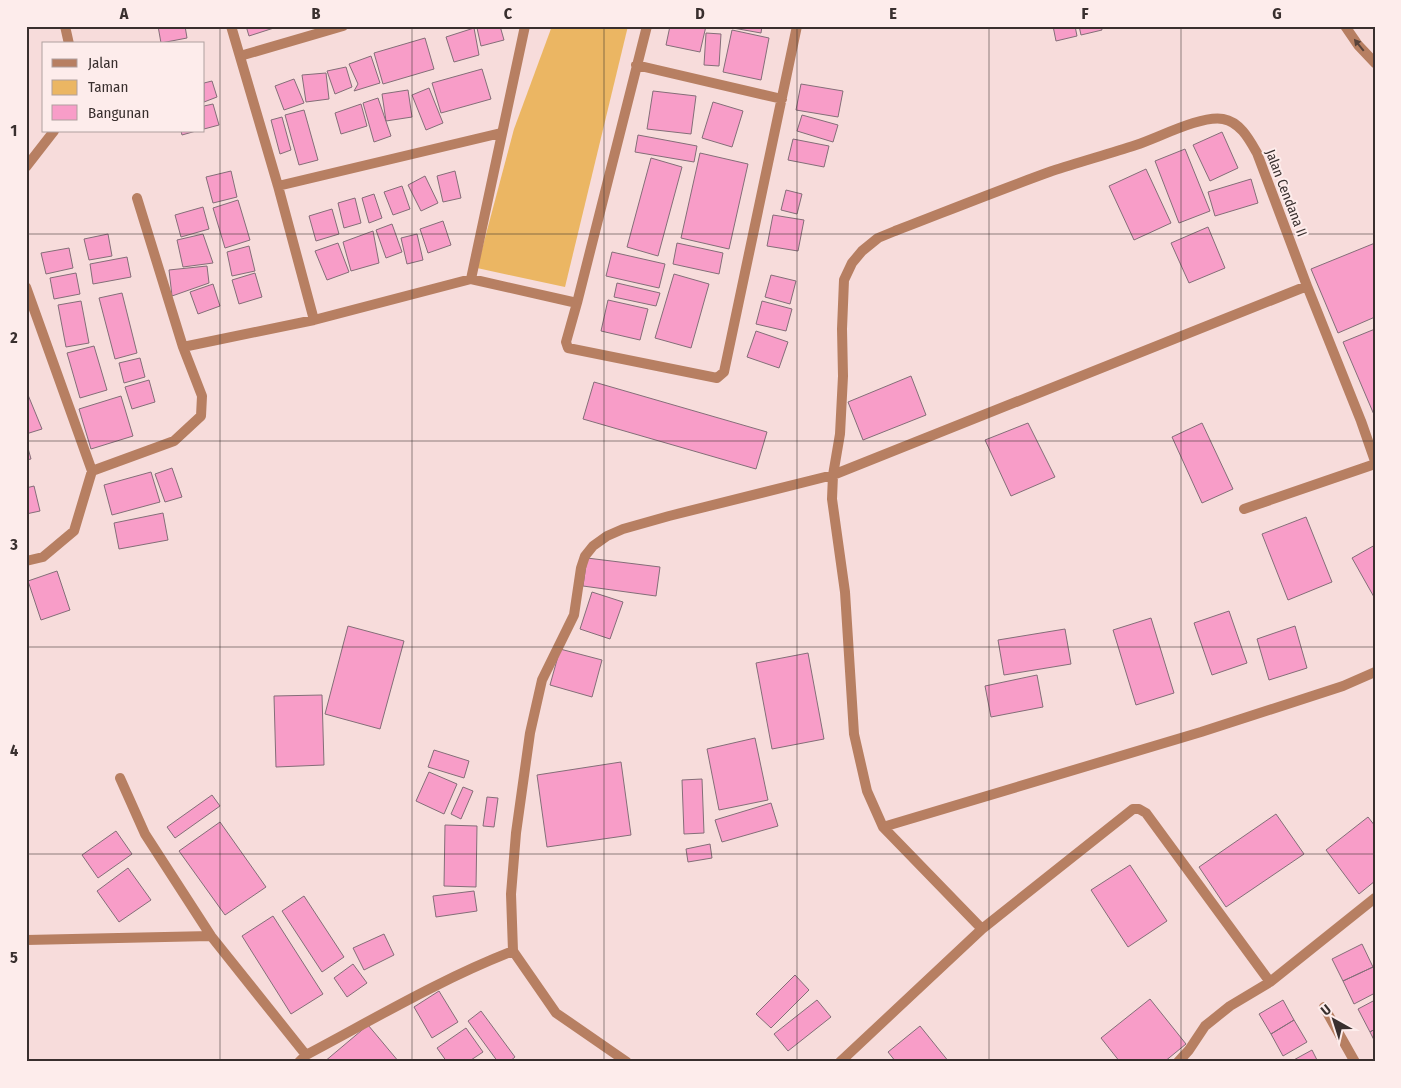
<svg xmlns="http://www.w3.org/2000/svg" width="1401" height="1088" font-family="'Fira Sans Condensed',sans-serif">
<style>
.green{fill:#ebb663}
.building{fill:#f89dc8;stroke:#846e78}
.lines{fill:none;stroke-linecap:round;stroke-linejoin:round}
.street{stroke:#b77f62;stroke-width:10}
.oneway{fill:#58433b}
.grid{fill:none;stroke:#392f2e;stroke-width:1;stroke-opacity:0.55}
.labels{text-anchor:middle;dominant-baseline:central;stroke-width:4;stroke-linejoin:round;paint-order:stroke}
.street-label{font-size:14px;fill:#392f2e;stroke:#fdeceb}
.neatline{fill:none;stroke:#392f2e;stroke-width:2}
.grid-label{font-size:16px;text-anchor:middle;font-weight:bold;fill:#392f2e}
</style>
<rect width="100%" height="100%" fill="#f7dcdb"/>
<path class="green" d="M552,26H628L565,287L477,268L514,129Z"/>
<path class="building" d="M158,26H185L187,38L161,43Z
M246,26H280L249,36Z
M485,26H500L504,40L481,46L477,28Z
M670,26H706L700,52L666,45Z
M733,26H762L761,33L733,28Z
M1053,26H1075L1077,36L1056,41Z
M1079,26H1101L1102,30L1081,35Z
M474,28L479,55L454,62L446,37Z
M732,30L769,38L761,80L723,72Z
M706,33L721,34L719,66L704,65Z
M425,38L434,69L383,84L374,53Z
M371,56L380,83L354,91L358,84L349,64Z
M346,67L352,87L335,94L327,71Z
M482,69L491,99L441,113L432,83Z
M326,73L329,99L306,102L302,75Z
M294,79L304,103L284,110L275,86Z
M212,81L217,97L204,102V83Z
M801,84L843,91L838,117L796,110Z
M429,88L443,123L426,130L412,95Z
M408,90L412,117L386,121L382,94Z
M653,91L696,96L691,134L647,129Z
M378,98L391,136L374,142L363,103Z
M713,102L743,111L732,147L702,138Z
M213,104L219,125L204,129V106Z
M361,104L367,126L341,134L335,113Z
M304,110L318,160L299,165L285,115Z
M802,115L838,125L833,142L797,131Z
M282,117L291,150L280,154L271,120Z
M181,131H196L182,135Z
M1222,132L1238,168L1210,181L1193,145Z
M638,135L697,146L694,162L635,152Z
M793,139L829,146L824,167L788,160Z
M1185,149L1210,211L1179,223L1155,161Z
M700,153L748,164L729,249L681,238Z
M651,158L682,167L658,256L627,247Z
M1146,169L1171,223L1134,240L1109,186Z
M231,171L237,197L213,203L206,177Z
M455,171L461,198L443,202L437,176Z
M425,176L438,203L421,211L408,185Z
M1251,179L1258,203L1215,216L1208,192Z
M402,186L410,209L393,215L384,192Z
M786,190L802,194L797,214L781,210Z
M374,194L382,218L369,223L362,198Z
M355,198L361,223L344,228L338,203Z
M238,200L250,240L225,248L213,208Z
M203,207L209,229L181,237L175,215Z
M332,209L339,234L316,241L309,216Z
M773,215L804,220L798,251L767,246Z
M443,221L451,245L428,253L420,229Z
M392,224L402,252L386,258L376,230Z
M1208,227L1225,268L1189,283L1171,243Z
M373,231L379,263L351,271L343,242Z
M108,234L112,256L89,260L84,239Z
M203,234L213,263L183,267L177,240Z
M417,234L423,260L407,264L401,238Z
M338,243L349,272L327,280L315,251Z
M677,243L723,253L719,274L673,264Z
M1375,243V317L1338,333L1311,269Z
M249,246L255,271L232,276L227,252Z
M69,248L73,268L46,274L41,253Z
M612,252L665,264L659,288L606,276Z
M127,257L131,277L93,284L90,264Z
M207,266L209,283L172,296L169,270Z
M76,273L80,294L54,299L50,278Z
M255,273L262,297L239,304L232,280Z
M674,274L709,284L691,348L655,338Z
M771,275L796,281L790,304L765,297Z
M617,283L660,293L656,306L614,297Z
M213,284L220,306L198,314L190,292Z
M122,293L137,353L115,359L99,298Z
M608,300L648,309L640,340L601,331Z
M81,301L89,343L66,347L58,305Z
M762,301L792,309L786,331L756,324Z
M1375,329V417L1343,342Z
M756,331L788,342L779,368L747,357Z
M94,346L107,390L80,398L67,353Z
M140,358L145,377L124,383L119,363Z
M911,376L926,415L863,440L848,402Z
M149,380L155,402L132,409L125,387Z
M594,382L767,432L756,469L583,419Z
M26,390L42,429L26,434Z
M121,396L133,436L91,449L79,409Z
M1028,423L1055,477L1011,496L985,440Z
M1202,423L1233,489L1202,503L1172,437Z
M26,441L31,459L26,460Z
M172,468L182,497L165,502L155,474Z
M151,472L160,502L112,515L104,485Z
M34,486L40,511L26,514V488Z
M163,513L168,540L119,549L114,523Z
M1306,517L1332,582L1288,600L1262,534Z
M1375,545V596L1374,597L1352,558Z
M587,558L660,567L656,596L583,586Z
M57,571L70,610L41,620L28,581Z
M592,592L623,602L610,639L580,629Z
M1229,611L1247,663L1212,675L1194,623Z
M1151,618L1174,693L1136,705L1113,630Z
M348,626L404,641L380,729L325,714Z
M1295,626L1307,668L1269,680L1257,639Z
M1065,629L1071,664L1004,675L998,640Z
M560,649L602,660L592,697L550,685Z
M808,653L824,739L772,749L756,663Z
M1037,675L1043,707L991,717L985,686Z
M322,695L324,765L276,767L274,696Z
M755,738L768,800L719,810L707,749Z
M434,750L469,761L464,778L428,767Z
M621,762L631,835L547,847L537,775Z
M429,772L457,784L444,814L416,801Z
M702,779L704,833L684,834L682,780Z
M463,787L473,791L461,819L451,814Z
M212,795L220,806L175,838L167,827Z
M487,797L498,798L494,827L483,826Z
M771,803L778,826L722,842L715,820Z
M1276,814L1304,854L1226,907L1199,867Z
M1368,817L1375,826V881L1359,894L1326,850Z
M220,822L266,887L225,915L179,851Z
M445,825L477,826L476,887L444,886Z
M116,831L132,854L98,878L82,855Z
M710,844L712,858L688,862L686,849Z
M1130,865L1167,921L1128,947L1091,890Z
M128,868L151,900L119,922L97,891Z
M474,891L477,911L436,917L433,896Z
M304,896L344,957L322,972L282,911Z
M273,916L323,994L291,1014L242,936Z
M384,934L394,955L364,970L353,948Z
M1362,944L1373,967L1343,981L1332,959Z
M353,964L367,983L347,997L334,978Z
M1373,967L1375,970V993L1354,1004L1343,981Z
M795,975L809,990L771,1028L756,1014Z
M439,991L458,1022L432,1038L414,1007Z
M1150,999L1186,1044L1164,1062H1120L1101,1038Z
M817,1000L831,1017L788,1051L774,1034Z
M1283,1000L1294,1020L1271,1034L1259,1014Z
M1375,1000V1029L1370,1032L1358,1009Z
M481,1011L515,1057L509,1062H498L468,1021Z
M1294,1020L1307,1042L1283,1056L1271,1034Z
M368,1025L399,1062H324Z
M920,1026L949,1062H896L888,1052Z
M466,1028L483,1052L468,1062H447L437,1048Z
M1375,1029V1042L1370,1032Z
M1312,1050L1318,1062H1290Z"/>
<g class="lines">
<path class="street" d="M65,26L69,44
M231,26L278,186L314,320
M647,26L577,303L566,342L568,348L717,378L724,372L797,26
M1345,26L1358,45L1375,63
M240,56L343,26
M636,65L782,99
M26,167L54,131
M278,186L501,133
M471,279L525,26
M26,287L92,471
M183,347L314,320L471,279L577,303
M1244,509L1375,464
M26,561L43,557L74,531L92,471L174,441L201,416L202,396L183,347L137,198
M120,778L145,834L211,936L306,1055
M883,827L1201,732L1343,686L1375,672
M982,929L883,827L867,791L854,734L845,592L832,499L833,475L840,434L843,376L842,329L844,280L852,263L862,251L878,238L895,231C947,211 999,190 1052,171C1080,162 1108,154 1136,145C1158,138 1201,115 1223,119C1240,122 1249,139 1257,153L1307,286L1361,421L1375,461
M26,940L211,936
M1324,1007L1355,1062
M299,1062L306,1055C374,1019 441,979 513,951
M627,1062L556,1013L513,951L511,894L516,833L530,733L542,680L574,615L581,568L585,556L593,546L607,536L623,529L669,516L833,475L1307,286
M840,1062L982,929L1133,809H1139L1146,813L1270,982
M1178,1062L1189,1050L1205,1026L1230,1006L1270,982L1375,898"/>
</g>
<defs><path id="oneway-solid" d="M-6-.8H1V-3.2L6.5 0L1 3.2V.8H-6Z" transform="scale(1.25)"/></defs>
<use class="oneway" href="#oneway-solid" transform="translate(1359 45) rotate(-129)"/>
<path class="grid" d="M220,26V1062M412,26V1062M604,26V1062M797,26V1062M989,26V1062M1181,26V1062M26,234H1375M26,441H1375M26,647H1375M26,854H1375"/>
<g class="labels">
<g class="street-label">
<text transform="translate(1286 193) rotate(69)">Jalan Cendana II</text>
</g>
</g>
<rect width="1401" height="1088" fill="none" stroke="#fdeceb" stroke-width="55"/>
<rect x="42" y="42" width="162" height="90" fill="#fdeceb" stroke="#afa09f"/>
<rect x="52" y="59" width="25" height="8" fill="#b77f62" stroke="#afa09f"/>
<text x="88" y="68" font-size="15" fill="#392f2e">Jalan</text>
<rect x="52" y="80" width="25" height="15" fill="#ebb663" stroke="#afa09f"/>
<text x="88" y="92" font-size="15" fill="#392f2e">Taman</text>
<rect x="52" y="105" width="25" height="15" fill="#f89dc8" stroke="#afa09f"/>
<text x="88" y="118" font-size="15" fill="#392f2e">Bangunan</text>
<g transform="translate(1334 1020) rotate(321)" stroke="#fdeceb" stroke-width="4" paint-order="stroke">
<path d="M0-4L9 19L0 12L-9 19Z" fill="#392f2e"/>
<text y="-8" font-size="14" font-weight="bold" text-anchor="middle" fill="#392f2e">U</text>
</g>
<rect x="28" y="28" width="1346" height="1032" class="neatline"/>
<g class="grid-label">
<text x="124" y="19">A</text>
<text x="316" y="19">B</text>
<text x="508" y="19">C</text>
<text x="700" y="19">D</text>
<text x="893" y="19">E</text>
<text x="1085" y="19">F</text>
<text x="1277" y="19">G</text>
<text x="14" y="136">1</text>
<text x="14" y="343">2</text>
<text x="14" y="550">3</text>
<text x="14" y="756">4</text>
<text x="14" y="963">5</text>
</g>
</svg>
